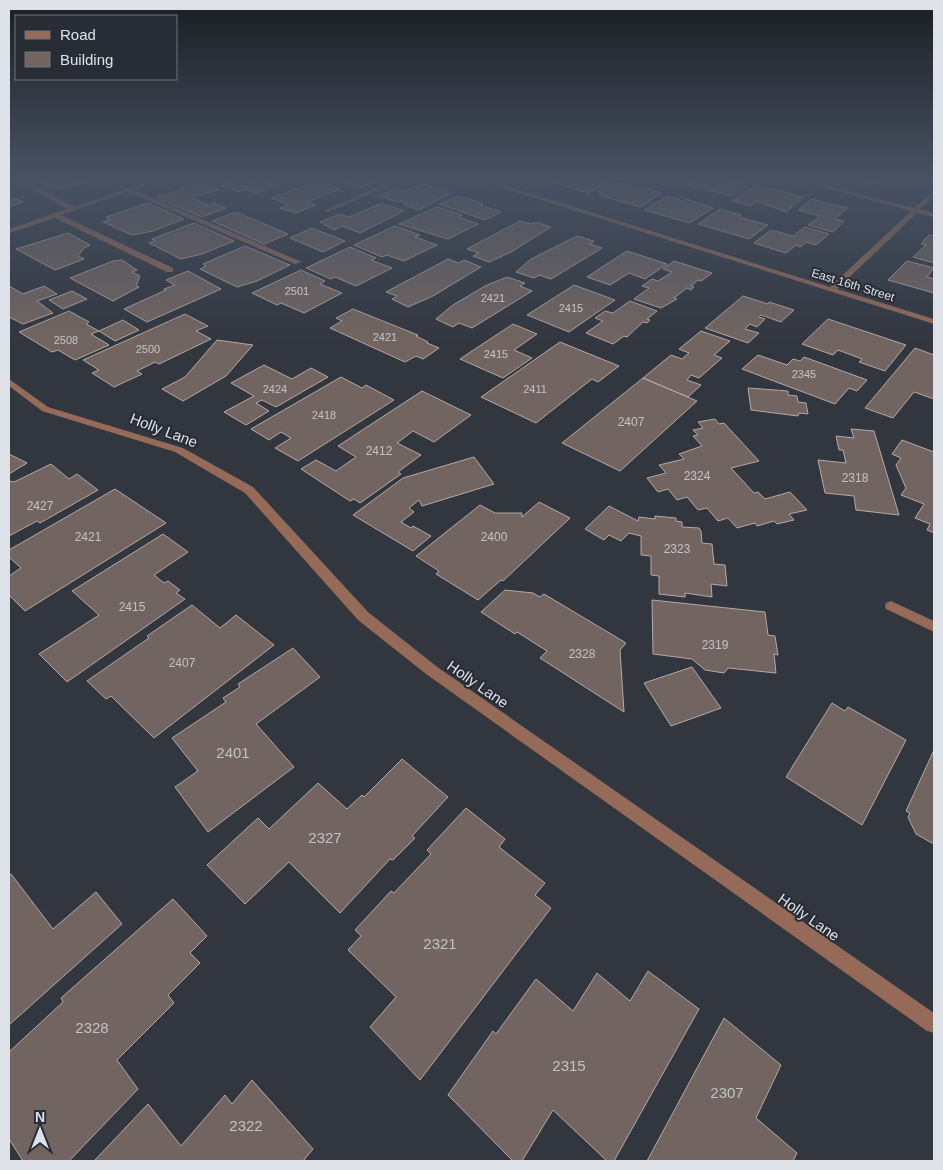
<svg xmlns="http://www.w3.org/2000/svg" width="943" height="1170" font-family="Arial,sans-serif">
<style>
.building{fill:#726561;stroke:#b7a9a4}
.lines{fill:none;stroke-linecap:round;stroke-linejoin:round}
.minor{fill:#956a59;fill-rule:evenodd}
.labels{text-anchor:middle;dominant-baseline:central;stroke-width:4;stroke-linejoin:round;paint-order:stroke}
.far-number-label{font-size:11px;fill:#c4c2c6}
.far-street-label{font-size:12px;fill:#dfe1e8;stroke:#272c35}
.number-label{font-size:12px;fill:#c4c2c6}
.street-label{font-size:15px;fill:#dfe1e8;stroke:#272c35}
.near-number-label{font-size:15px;fill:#c4c2c6}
</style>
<rect width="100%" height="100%" fill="#31363f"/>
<path class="building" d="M90,179L85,181L88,182L59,190L36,180Z
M213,179H271L266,181L278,185L257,194L245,189L239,192L221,185L225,183Z
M330,179H366L375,182L357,188L337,179Z
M553,179H601L610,182L588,193L549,181Z
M695,179H730L749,184L732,196L685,185Z
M854,179H884L877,185Z
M319,181L340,189L339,190L308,201L316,205L296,213L280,208L288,204L271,198Z
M201,182L220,190L191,197L209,205L214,203L226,208L202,217L156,198Z
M613,182L644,188L662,193L640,207L599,195L601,193L597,191Z
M424,184L451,193L419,210L404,205L407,203L400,201L397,202L378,196L395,189L404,191Z
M756,185L804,197L786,212L756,201L750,206L732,201Z
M459,196L483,204L480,205L501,212L485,220L439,204Z
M667,196L683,201L686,199L713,208L690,223L644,210Z
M14,198L23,202L9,207V199Z
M811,199L848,208L835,219L844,221L833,232L808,225L820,216L798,210Z
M148,203L184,219L153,231L132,235L103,222L110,219L106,217Z
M382,203L404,211L360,233L342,226L334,230L320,222L340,214L349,217Z
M437,207L462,215L458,217L478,224L448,239L399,224Z
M720,209L741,215L739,217L768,225L749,239L698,224Z
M236,212L288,234L264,244L212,221Z
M520,221L531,224L536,222L551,227L511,252L489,262L473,256L479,253L467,249Z
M194,223L234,241L202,254L181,259L149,243L155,241L152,239Z
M395,226L420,235L415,237L437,245L404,261L387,255L382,257L354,245Z
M805,227L829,234L816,245L806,242L800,247L796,245L786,253L754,243L771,230L793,236Z
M312,228L345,241L323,252L290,238Z
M68,233L90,245L84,248L78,256L84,259L55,270L16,249Z
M929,235L934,236V263L913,257L926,245L921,244Z
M577,236L594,241L590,244L602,248L551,279L539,275L534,278L516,272L531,259Z
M245,246L290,265L257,281L237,287L200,269L206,266L203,264Z
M350,247L376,258L371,260L392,268L356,286L335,277L331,279L306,268Z
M627,251L667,264L645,279L629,273L610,285L587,277Z
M448,259L459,263L464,260L481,267L433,296L408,307L392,299L397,296L386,292Z
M122,260L137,270L132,272L140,276L136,286L139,287L113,301L70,278L113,261Z
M674,261L712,273L701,281L698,280L691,286L694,287L691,290L687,288L674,298L677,299L661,308L634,299L649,288L642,286L652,279L658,281L672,272L663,269Z
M907,261L934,268L927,277L934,279V293L888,280Z
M301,270L325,281L320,284L342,293L304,313L281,303L277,305L252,293Z
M188,271L221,289L147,322L124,309L166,290L164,289L175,285L166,280Z
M507,277L525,283L520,286L532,291L472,328L459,323L453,327L436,319L453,305L485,286Z
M574,285L615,300L569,332L527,315Z
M9,286L23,294L44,286L57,294L37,301L53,313L23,324L9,317Z
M72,291L87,299L63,309L49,300Z
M743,296L768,304L769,302L794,310L781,322L761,315L759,317L765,319L757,327L750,324L745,329L759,333L748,343L705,328Z
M630,301L657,311L647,319L650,320L647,323L643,322L627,337L624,336L613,344L586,333L603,321L595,318L605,311L613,313Z
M353,309L418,335L416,336L428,342L427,343L439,348L423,359L416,356L405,362L330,328L342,321L336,318Z
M69,311L89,322L86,324L99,331L91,334L109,345L75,360L58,350L52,352L19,332Z
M185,314L208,326L196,331L211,339L159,364L155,362L137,371L142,374L114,387L92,373L99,370L83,360Z
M828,319L906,345L885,371L859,362L862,359L838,350L833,355L802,344Z
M123,320L139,330L115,341L99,331Z
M513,324L537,334L514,350L532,358L503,378L460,359Z
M701,331L730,341L714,355L722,358L699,378L691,375L687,380L701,385L688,397L643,378L671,355L682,359L689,353L679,349Z
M217,340L253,345L226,376L183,401L162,389L185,377Z
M560,342L619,366L598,382L592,379L536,423L481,397Z
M915,348L934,355V399L914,392L893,418L865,408Z
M758,355L787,365L793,359L800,361L804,357L867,380L857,391L849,388L835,404L742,369Z
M264,365L292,379L311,368L328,377L276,407L262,400L256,403L269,411L246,425L224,412L254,396L231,383Z
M341,377L362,388L366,385L394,400L298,461L275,448L291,438L281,432L269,440L251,429Z
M643,378L697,401L620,471L562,443Z
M748,388L788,391V395L797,396L798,402L806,403L808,414L799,413L798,416L751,410Z
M422,391L471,415L434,442L413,431L397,443L421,455L398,472L401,474L360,503L354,499L350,501L301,469L316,460L336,471L356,457L338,446Z
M715,419L719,424L724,423L759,461L731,468L754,493L758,492L765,499L790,492L807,510L789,514L794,520L777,524L774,521L757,526L755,523L737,528L728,518L718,521L707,508L698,510L687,497L677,500L668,489L658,492L647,478L666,473L659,465L684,459L679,454L702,446L693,436L698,435L693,430L703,428L698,422Z
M851,429L874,431L899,515L856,510L854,496L825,493L818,460L846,463L843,450H839L836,436L854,438Z
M902,440L934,452V533L927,530L930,524L915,518L924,504L901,495L906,488L896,465L901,458L892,454Z
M9,454L27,463L9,474Z
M474,457L494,484L422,506L419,500L409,508L414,512L401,522L411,528L413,526L431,536L413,551L353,515L403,478Z
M51,464L69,479L77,474L98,490L40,523L37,521L9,536V481L14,482Z
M115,489L166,523L25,611L9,595V576L21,568L9,557V550Z
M539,502L570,518L503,581L501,580L478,600L436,574L439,571L416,556L480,505L495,513H522V517Z
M609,506L638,521L639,517L655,519V516L676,518V521L682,522V527L699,528L701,531L702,543L712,544L714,564L725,565L727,586L711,584L712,597L685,593V597L659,594V576L651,575V556L641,555V536L629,533L621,541L609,535L604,540L585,529Z
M163,534L188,552L154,575L164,583L168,581L180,590L176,593L185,599L67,682L39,654L99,615L72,591Z
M505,590L533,593L540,597L544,594L626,643L620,650L624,712L540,658L547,651L517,632L515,634L481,612Z
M652,600L765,612L768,635L775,636L778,655L774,654L776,673L728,668L724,673L705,670L692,659L653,654Z
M192,605L220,628L236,615L274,645L154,738L111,696L106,699L87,681L149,638L147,636Z
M293,648L320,677L256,724L294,767L208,832L175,787L198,771L172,738L226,702L223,698L240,687L238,684Z
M692,667L721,708L671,726L644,683Z
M832,703L845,711L848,707L906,740L862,825L786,777Z
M934,750V843H932L916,834L908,817L910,813L906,811Z
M402,759L448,797L412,836L415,838L393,860L390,859L340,913L289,862L245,904L207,865L258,818L269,829L318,783L347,809L362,795L364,797Z
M466,808L505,839L499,847L545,883L535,895L551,908L420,1080L370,1027L396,997L348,950L361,936L355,930L391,891L394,893L431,854L427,850Z
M11,874L53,929L96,892L122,924L9,1025V876Z
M173,899L207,936L190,953L200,963L168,995L174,1003L117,1060L138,1089L69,1161H23L9,1139V1052L63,1002L61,998Z
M648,971L699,1009L614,1161H607L553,1110L522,1161H513L448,1095L493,1031L496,1034L536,979L573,1011L597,973L630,1001Z
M724,1018L781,1065L756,1118L797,1153L793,1161H647Z
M252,1080L313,1149L303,1161H94L148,1104L181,1146L225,1095L232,1104Z"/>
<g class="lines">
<path class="minor" d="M15,179H23L74,207L155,179H164L134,190L302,262L295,264L128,192L61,215L173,268V272H167L55,218L9,233V229L67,209Z
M396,179H404L328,212L323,211Z
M475,179H485L830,287L911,211L791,179H802L914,208L934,191V196L920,209L934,213V217L917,213L837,289L934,319V324Z
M9,379L48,407L183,448L253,487L368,612L436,666L934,1013V1033L927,1031L426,674L358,620L245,493L175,452L42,411L9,386Z
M891,601L934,621V632L886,609L885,606L886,603Z"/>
</g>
<linearGradient id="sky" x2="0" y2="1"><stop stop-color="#1b1e23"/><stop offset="0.52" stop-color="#485263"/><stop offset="1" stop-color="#485263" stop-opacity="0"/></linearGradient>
<rect width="943" height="343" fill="url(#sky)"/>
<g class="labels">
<g class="far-number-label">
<text x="297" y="291">2501</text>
<text x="493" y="298">2421</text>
<text x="571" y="308">2415</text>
<text x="385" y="337">2421</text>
<text x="66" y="340">2508</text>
<text x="148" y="349">2500</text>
<text x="496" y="354">2415</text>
<text x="804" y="374">2345</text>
<text x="275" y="389">2424</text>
<text x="535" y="389">2411</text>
<text x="324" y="415">2418</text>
</g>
<g class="far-street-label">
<text transform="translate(853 285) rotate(17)">East 16th Street</text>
</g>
<g class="number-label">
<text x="631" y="422">2407</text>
<text x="379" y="451">2412</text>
<text x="697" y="476">2324</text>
<text x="855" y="478">2318</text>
<text x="40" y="506">2427</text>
<text x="88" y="537">2421</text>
<text x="494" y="537">2400</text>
<text x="677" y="549">2323</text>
<text x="132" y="607">2415</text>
<text x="715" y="645">2319</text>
<text x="582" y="654">2328</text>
<text x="182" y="663">2407</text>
</g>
<g class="street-label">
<text transform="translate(164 430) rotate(21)">Holly Lane</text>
<text transform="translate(478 684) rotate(35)">Holly Lane</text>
<text transform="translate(809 917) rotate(35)">Holly Lane</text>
</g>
<g class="near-number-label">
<text x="233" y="752">2401</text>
<text x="325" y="837">2327</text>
<text x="440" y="943">2321</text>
<text x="92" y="1027">2328</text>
<text x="569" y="1065">2315</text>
<text x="727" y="1092">2307</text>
<text x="246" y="1125">2322</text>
</g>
</g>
<rect width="943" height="1170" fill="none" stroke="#dfe1e8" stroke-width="20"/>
<rect x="15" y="15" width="162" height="65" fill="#272c35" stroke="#71747d"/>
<rect x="25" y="31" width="25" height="8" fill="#956a59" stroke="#71747d"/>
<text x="60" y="40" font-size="15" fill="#dfe1e8">Road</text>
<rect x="25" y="52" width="25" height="15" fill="#726561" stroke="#71747d"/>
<text x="60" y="65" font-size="15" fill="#dfe1e8">Building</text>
<g transform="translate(40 1130)" stroke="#272c35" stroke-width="4" paint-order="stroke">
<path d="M0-4L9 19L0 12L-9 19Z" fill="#dfe1e8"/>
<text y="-8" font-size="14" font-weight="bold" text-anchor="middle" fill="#dfe1e8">N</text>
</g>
</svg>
